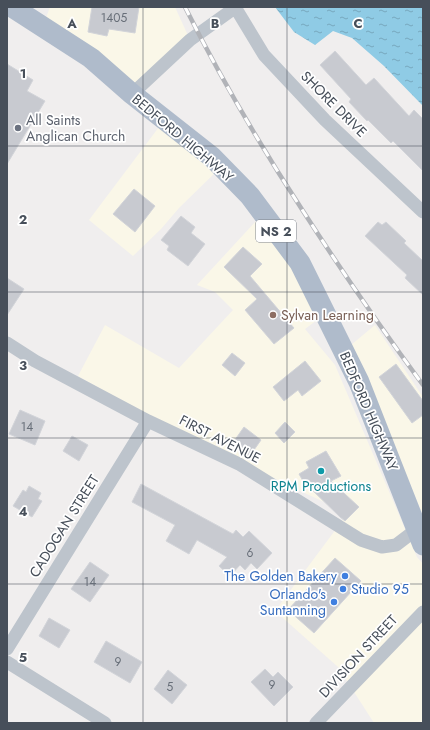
<svg xmlns="http://www.w3.org/2000/svg" width="430" height="730" font-family="Jost,sans-serif">
<style>
.commercial{fill:#faf7e8}
.water{fill:url(#water-ripples)}
.building{fill:#c8cad0;stroke:#d2d4d9}
.lines{fill:none;stroke-linecap:round;stroke-linejoin:round}
.minor{stroke:#bdc4cc;stroke-width:13}
.primary{stroke:#afbbcb;stroke-width:21}
.rail-casing{stroke:#b1b3b8;stroke-width:4.5}
.rail{stroke:#fff;stroke-width:3;stroke-dasharray:9;stroke-linecap:butt}
.grid{fill:none;stroke:#474f5a;stroke-width:1;stroke-opacity:0.55}
.worship-dot{fill:#6b7280;stroke:#fff;stroke-width:1.5}
.education-dot{fill:#8d6e63;stroke:#fff;stroke-width:1.5}
.culture-dot{fill:#0f9aa8;stroke:#fff;stroke-width:1.5}
.shop-dot{fill:#3f7fe0;stroke:#fff;stroke-width:1.5}
.labels{text-anchor:middle;dominant-baseline:central;stroke-width:3.5;stroke-linejoin:round;paint-order:stroke}
.number-label{font-size:12px;fill:#676e78}
.shield{fill:#fff;stroke:#7e848c;stroke-width:1}
.shield-label{font-size:13px;font-weight:bold;fill:#474f5a}
.street-label{font-size:14px;fill:#474f5a;stroke:#fff}
.worship-label{font-size:14px;fill:#5b616d;stroke:#fff;text-anchor:start}
.education-label{font-size:14px;fill:#785e54;stroke:#fff;text-anchor:start}
.culture-label{font-size:14px;fill:#0d838f;stroke:#fff}
.shop-label{font-size:14px;fill:#366cbe;stroke:#fff;text-anchor:end}
.grid-label{font-size:13px;text-anchor:middle;font-weight:bold;fill:#474f5a;stroke:#fff;stroke-width:3.5;stroke-linejoin:round;paint-order:stroke}
</style>
<defs>
<pattern id="water-ripples" width="26" height="14" patternUnits="userSpaceOnUse"><rect width="26" height="14" fill="#8fcbe5"/><path d="M2 4q2-2 4 0t4 0M15 11q2-2 4 0t4 0" fill="none" stroke="#77a7bd"/></pattern>
</defs>
<rect width="100%" height="100%" fill="#f0eeee"/>
<path class="commercial" d="M50,7H175L190,40L132,94L43,26Z
M165,119L223,165L179,208L161,229L133,256L89,220Z
M269,207L333,308L305,329L335,365L417,557L423,564V723H374L338,667L275,611L348,513L283,483L147,415L78,376L105,325L179,368L233,310L215,292L197,285Z
M375,325L423,397V515L351,345Z"/>
<path class="water" d="M275,7H423V106L384,66L352,38L333,31L315,45L294,32Z"/>
<path class="building" d="M92,7H139L135,33L109,29L107,36L88,32Z
M335,51L366,85L374,78L409,116L414,110L423,119V171L393,141L391,143L368,120L367,121L349,102L351,99L320,65Z
M7,64L33,80L27,91L45,101L7,164Z
M134,189L155,206L135,232L113,214Z
M181,216L195,227L191,233L205,244L188,266L167,250L169,246L161,240Z
M378,222L382,225L386,222L406,241L404,243L423,261V295L405,278L407,275L365,236Z
M243,247L262,264L250,276L294,328L274,344L245,310L257,299L224,267Z
M7,278L24,289L7,315Z
M232,353L245,363L235,376L222,365Z
M305,361L321,381L302,396L298,390L284,401L273,387Z
M396,364L423,401V415L412,423L379,377Z
M20,410L45,421L35,445L9,434Z
M285,422L295,432L284,443L275,433Z
M244,427L261,440L249,457L232,444Z
M72,436L88,445L79,461L63,451Z
M326,451L341,476L331,481L359,507L345,521L340,517L309,487L307,488L299,474L309,468L306,462Z
M141,484L233,534L236,530L243,537L249,531L272,553L257,569L251,563L245,570L240,565L230,576L219,566L227,557L197,540L189,554L166,541L175,525L132,502Z
M29,486L41,493L38,499L42,501L32,517L13,506L23,490L26,492Z
M335,558L361,581L314,633L288,610Z
M90,562L109,575L90,602L71,589Z
M49,618L70,630L59,648L39,636Z
M106,641L142,662L130,683L94,662Z
M265,669L273,677L278,672L293,687L274,706L251,682Z
M168,670L187,685L172,704L154,689Z"/>
<g class="lines">
<path class="minor" d="M235,7L264,55L325,120L423,212
M132,94L190,40L236,7
M7,343L35,361L148,421L239,464L361,540L382,547L396,545L417,529
M7,649L148,421
M7,662L105,723
M316,723L423,612"/>
<path class="primary" d="M12,7L91,58L132,94L212,157L250,196L300,263L359,382L423,545"/>
<defs>
<path id="rail" d="M185,7C220,77 260,145 303,211C341,270 381,328 423,385"/>
</defs>
<use href="#rail" class="rail-casing"/>
<use href="#rail" class="rail"/>
</g>
<path class="grid" d="M143,7V723M287,7V723M7,146H423M7,292H423M7,438H423M7,584H423"/>
<circle class="worship-dot" cx="18" cy="128" r="4"/>
<circle class="education-dot" cx="273" cy="315" r="4"/>
<circle class="culture-dot" cx="321" cy="471" r="4"/>
<g class="shop-dot">
<circle cx="345" cy="576" r="4"/>
<circle cx="343" cy="589" r="4"/>
<circle cx="334" cy="602" r="4"/>
</g>
<g class="labels">
<g class="number-label">
<text x="114" y="18">1405</text>
<text x="27" y="427">14</text>
<text x="250" y="553">6</text>
<text x="90" y="582">14</text>
<text x="118" y="662">9</text>
<text x="272" y="685">9</text>
<text x="170" y="687">5</text>
</g>
<rect class="shield" x="256" y="220" width="40" height="22" rx="3"/>
<g class="shield-label">
<text x="276" y="231">NS 2</text>
</g>
<g class="street-label">
<text transform="translate(334 104) rotate(45)">SHORE DRIVE</text>
<text transform="translate(183 138) rotate(40)">BEDFORD HIGHWAY</text>
<text transform="translate(369 411) rotate(67)">BEDFORD HIGHWAY</text>
<text transform="translate(220 439) rotate(27)">FIRST AVENUE</text>
<text transform="translate(64 526) rotate(-58)">CADOGAN STREET</text>
<text transform="translate(358 656) rotate(-47)">DIVISION STREET</text>
</g>
<g class="worship-label">
<text x="26" y="120">All Saints<tspan x="26" dy="16">Anglican Church</tspan></text>
</g>
<g class="education-label">
<text x="281" y="315">Sylvan Learning</text>
</g>
<g class="culture-label">
<text x="321" y="486">RPM Productions</text>
</g>
<g class="shop-label">
<text x="337" y="576">The Golden Bakery</text>
<text x="351" y="589" text-anchor="start">Studio 95</text>
<text x="326" y="594">Orlando's<tspan x="326" dy="16">Suntanning</tspan></text>
</g>
</g>
<g class="grid-label">
<text x="72" y="28">A</text>
<text x="215" y="28">B</text>
<text x="358" y="28">C</text>
<text x="23" y="78">1</text>
<text x="23" y="224">2</text>
<text x="23" y="370">3</text>
<text x="23" y="516">4</text>
<text x="23" y="662">5</text>
</g>
<rect width="430" height="730" fill="none" stroke="#474f5a" stroke-width="16"/>
</svg>
